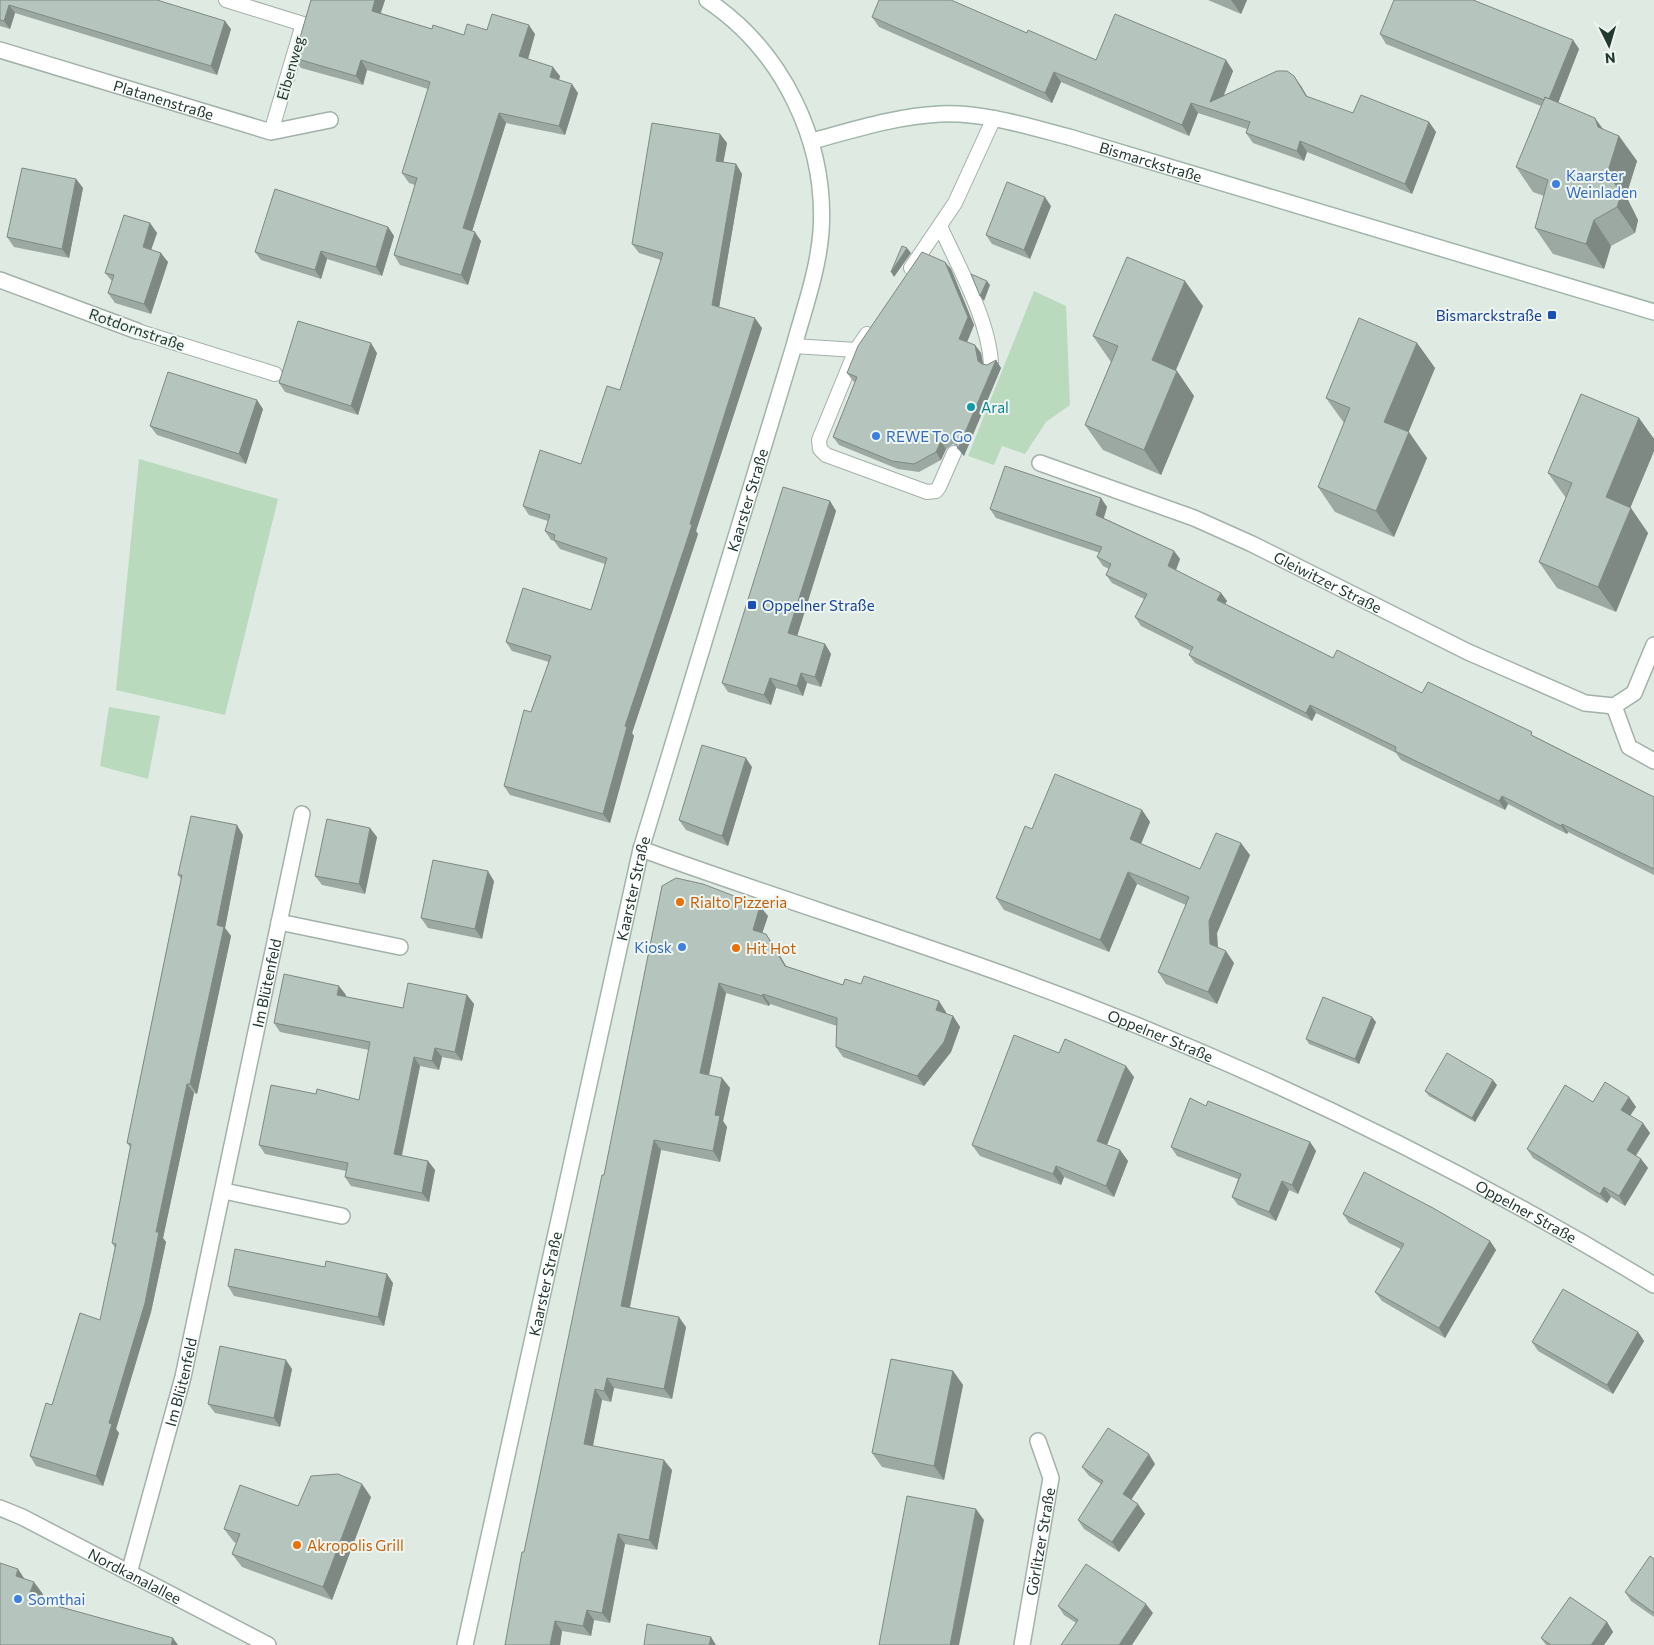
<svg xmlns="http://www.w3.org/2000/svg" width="1654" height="1645" font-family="Commissioner,sans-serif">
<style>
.green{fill:#b9dabd}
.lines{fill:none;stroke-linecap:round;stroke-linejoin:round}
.lane-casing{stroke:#a2b1a9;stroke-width:16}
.street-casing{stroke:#a2b1a9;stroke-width:18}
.secondary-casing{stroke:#9fb5a9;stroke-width:18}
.lane{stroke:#fff;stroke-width:14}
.street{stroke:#fff;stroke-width:15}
.secondary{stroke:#fff;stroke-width:15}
.wall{fill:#9ca9a2}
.shaded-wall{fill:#7f8984}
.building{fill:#b5c4bc;stroke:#7f8984}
.shop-dot{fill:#3f7fe0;stroke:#eff6f2;stroke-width:2}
.transit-dot{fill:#1a4fb4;stroke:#eff6f2;stroke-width:2}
.culture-dot{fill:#0f9aa8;stroke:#eff6f2;stroke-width:2}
.food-dot{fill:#e8710a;stroke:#eff6f2;stroke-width:2}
.labels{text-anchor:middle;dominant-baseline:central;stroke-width:4;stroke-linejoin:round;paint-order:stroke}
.street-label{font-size:15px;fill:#21392f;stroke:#eff6f2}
.shop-label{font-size:15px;fill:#366cbe;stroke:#eff6f2;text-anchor:start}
.transit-label{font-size:15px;fill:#164399;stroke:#eff6f2;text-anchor:end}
.culture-label{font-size:15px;fill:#0d838f;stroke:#eff6f2;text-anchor:start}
.food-label{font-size:15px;fill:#c56008;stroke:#eff6f2;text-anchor:start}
</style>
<rect width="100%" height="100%" fill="#dfeae3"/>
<path class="green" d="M1034,291L1066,306L1070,405L1046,422L1025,454L1002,446L994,465L968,456Z
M139,459L278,499L225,715L116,690Z
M109,707L160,716L148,779L100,766Z"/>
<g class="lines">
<defs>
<path id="lane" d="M226,0L303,24L271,132
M940,226C958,266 989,320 991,364
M911,268L955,203L994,118
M137,331L275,374
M794,346L856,350L867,334
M856,350L819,440L820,449L826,455L927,492L936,491L939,487L954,453"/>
<g id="street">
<path id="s1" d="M0,50L271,132L330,120"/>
<path d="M0,280L137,331"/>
<path id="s2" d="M1040,463L1194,518L1252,544L1468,652L1585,703L1614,706L1634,693L1654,645"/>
<path d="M1614,706L1629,747L1654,761"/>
<path id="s3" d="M641,849C765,894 890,933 1014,978C1236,1059 1452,1162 1654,1285"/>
<path d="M279,922L400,947"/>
<path d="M224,1191L342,1216"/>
<path id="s4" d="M0,1508L22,1517L268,1645"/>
<path id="s5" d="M129,1573L183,1377L302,814"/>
<path id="s6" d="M1022,1645L1051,1478L1038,1441"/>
</g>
<g id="secondary">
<path id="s7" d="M812,141C853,130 897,116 940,114C983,112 1027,126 1069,137L1654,312"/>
<path id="s8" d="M465,1645L641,849L794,346C804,309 818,271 821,232C827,142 783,51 707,0"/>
</g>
</defs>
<use href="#lane" class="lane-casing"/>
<use href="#street" class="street-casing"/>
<use href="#secondary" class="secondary-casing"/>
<use href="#lane" class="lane"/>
<use href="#street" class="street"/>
<use href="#secondary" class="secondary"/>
</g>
<path class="wall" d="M0,0L231,29L217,75L15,13L10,29L0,26Z
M311,0H385L381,13L432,29L464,35L487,30L535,34L528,59L560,76L559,80L578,93L565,135L506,123L472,231L481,241L468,285L400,265L394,255L415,185L409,183L402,173L428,89L367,70L363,85L301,68L294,58Z
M1208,0H1247L1241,14Z
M872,17L1027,33L1096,60H1226L1233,71L1224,95L1301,86L1307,97L1353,113L1429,122L1436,132L1412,194L1307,152L1304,161L1253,143L1246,133L1247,129L1198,113L1189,136L1061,82L1052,103L879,27Z
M1380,34L1573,40L1579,49L1558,102L1603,130L1619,136L1637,161L1626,196L1638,220L1635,233L1611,246L1604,269L1553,254L1535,228L1544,196L1533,192L1516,167L1541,106L1386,44Z
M720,134L727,143L723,162L736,164L742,174L719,307L762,328L696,531L698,534L632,733L634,736L610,823L510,795L504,786L549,662L512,651L506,642L591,610L605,564L560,549L554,541L551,540L545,531L548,521L529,515L523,506L581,464L620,390L661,260L639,253L632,244Z
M76,179L83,188L69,258L14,247L7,237Z
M1051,206L1030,259L992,244L986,235Z
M150,223L157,233L151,249L168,262L151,314L115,303L108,293L112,281L105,273Z
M388,227L394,236L382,276L327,259L321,279L261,260L255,252Z
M945,262L951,269L974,325L967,342L975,345L981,353L983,364L987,365L996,360L1001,368L964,456L958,446L953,444L946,449L941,460L919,472L898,469L839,445L833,437L855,382L853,381L847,373Z
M1203,306L1176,370L1194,396L1161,475L1103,450L1085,425L1111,362L1093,336Z
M1417,343L1435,368L1408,432L1427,458L1394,537L1335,512L1318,487L1344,423L1326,398Z
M377,353L358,415L285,392L279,383Z
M263,409L246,464L157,435L150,426Z
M1639,418L1654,439V451L1630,508L1648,533L1616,612L1557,588L1539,562L1566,498L1548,473Z
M1101,498L1107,507L1104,518L1174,551L1180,559L1176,570L1221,593L1227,601L1225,604L1333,658L1536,737L1654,797V875L1568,832L1567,834L1508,804L1505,810L1401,760L1396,753L1316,713L1312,721L1195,663L1189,655L1191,651L1141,626L1135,617L1144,599L1112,583L1106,575L1109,569L1103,566L1097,557L1100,553L996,518L990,509Z
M830,501L836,511L797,636L825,644L831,654L821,687L807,683L803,696L776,688L771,705L728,692L722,683Z
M752,767L728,846L686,830L679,820Z
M1142,810L1150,822L1141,844L1200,869L1250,855L1217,933L1218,947L1234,963L1217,1004L1166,984L1158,972L1186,905L1137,884L1109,952L1004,910L996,898L1032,829Z
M243,835L225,928L231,936L197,1094L194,1093L163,1238L166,1242L151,1312L116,1429L119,1433L103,1486L36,1466L30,1456L52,1405L100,1320L115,1248L112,1243L130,1147L127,1143L181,879L178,875Z
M377,837L365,894L322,885L315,876Z
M494,881L482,939L428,928L421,918Z
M662,886L768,916L762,933L773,944L786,966L843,985L861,984L946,1012L945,1014L953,1016L960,1027L951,1052L924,1086L843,1057L836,1047L837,1026L770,1004L769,1006L726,993L709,1075L722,1078L730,1088L723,1121L727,1127L720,1162L661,1150L630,1307L686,1327L672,1399L614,1388L611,1402L602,1400L593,1446L672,1470L657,1550L625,1544L610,1623L594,1620L591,1636L562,1631L560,1645H505L604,1175Z
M346,995V997L403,1008L467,995L474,1004L462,1061L442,1057L439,1070L420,1066L402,1156L428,1161L435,1170L429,1202L351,1186L345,1177L346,1171L265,1154L259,1145L316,1094L359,1100L369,1050L280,1032L274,1023Z
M1376,1022L1359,1064L1309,1044L1306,1039Z
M1059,1053L1134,1077L1107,1145L1120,1150L1128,1161L1114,1197L1064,1177L1061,1185L980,1156L972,1145Z
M1497,1085L1475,1122L1429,1096L1425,1091Z
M1629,1097L1636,1107L1630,1115L1650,1133L1636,1156L1641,1159L1648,1168L1625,1206L1611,1197L1607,1203L1533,1158L1527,1149L1593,1102Z
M1206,1106L1310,1142L1316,1151L1298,1194L1289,1190L1276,1221L1238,1205L1232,1197L1238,1179L1177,1156L1171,1147Z
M1343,1214L1490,1241L1496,1250L1445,1338L1382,1301L1375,1292L1401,1249L1349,1223Z
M393,1283L384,1326L234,1296L228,1286Z
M1638,1332L1644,1341L1613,1394L1538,1351L1532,1342Z
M292,1369L280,1427L215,1413L208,1404Z
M953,1371L963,1385L944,1480L882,1467L872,1453Z
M1155,1464L1131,1500L1145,1514L1119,1552L1084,1529L1078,1520L1101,1484L1089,1476L1082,1467Z
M371,1497L332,1600L242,1567L232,1554L236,1543L234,1542L224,1529L298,1506Z
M1654,1559V1617L1631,1601L1625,1592Z
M1058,1606L1153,1613L1076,1623L1064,1615Z
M1607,1622L1613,1632L1604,1645H1546L1541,1638Z"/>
<path class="shaded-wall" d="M375,0H385L378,20L372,11Z
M1231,0H1247L1241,14Z
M9,5L15,13L10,29L4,21Z
M225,21L231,29L217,75L211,66Z
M529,25L535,34L526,66L519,56Z
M1573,40L1579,49L1555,111L1548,102Z
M361,60L367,70L363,85L356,76Z
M1226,60L1233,71L1217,112L1210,102Z
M553,67L560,76L557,87L550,77Z
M1054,72L1061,82L1052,103L1045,93Z
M1294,76L1301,86L1313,106L1306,96Z
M572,84L578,93L565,135L559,126Z
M1191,103L1198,113L1189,136L1182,125Z
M499,113L506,123L470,238L463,228Z
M1595,118L1613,143L1619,136L1637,161L1626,196L1638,220L1635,233L1617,207Z
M1429,122L1436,132L1412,194L1405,184Z
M720,134L727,143L722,170L716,161Z
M1300,141L1307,152L1304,161L1297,151Z
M736,164L742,174L718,314L712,305Z
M76,179L83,188L69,258L62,249Z
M1045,197L1051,206L1030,259L1024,250Z
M1594,220L1611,246L1604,269L1586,244Z
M150,223L157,233L149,256L143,247Z
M388,227L394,236L382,276L376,267Z
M475,232L481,241L468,285L461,275Z
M907,248L911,253L894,277L891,272Z
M321,251L327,259L321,279L315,270Z
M161,253L168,262L151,314L144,304Z
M945,262L951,269L974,325L965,347L959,339Z
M987,281L990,285L984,301L980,296Z
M1185,281L1203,306L1169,386L1152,360Z
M755,318L762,328L696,531L698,534L632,733L634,736L610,823L603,814L625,726Z
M371,343L377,353L358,415L351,406Z
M1417,343L1435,368L1402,448L1384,422Z
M975,345L981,353L984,369L978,361Z
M996,360L1001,368L964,456L958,449Z
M1177,371L1194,396L1161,475L1144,450Z
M257,400L263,409L246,464L239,454Z
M1639,418L1654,439V451L1624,523L1606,497Z
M1409,432L1427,458L1394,537L1376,511Z
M941,441L946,449L941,460L936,452Z
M1101,498L1107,507L1102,523L1096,515Z
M830,501L836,511L795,643L788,633Z
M1631,508L1648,533L1616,612L1598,587Z
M1174,551L1180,559L1174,575L1168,566Z
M1221,593L1227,601L1223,608L1217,600Z
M825,644L831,654L821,687L815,677Z
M801,673L807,683L803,696L797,686Z
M770,678L776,688L771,705L764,695Z
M1310,705L1316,713L1312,721L1306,713Z
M746,758L752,767L728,846L722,836Z
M1502,796L1508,804L1505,810L1499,801Z
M1142,810L1150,822L1138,851L1130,839Z
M1562,824L1568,832L1567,834L1561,826Z
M237,825L243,835L225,928L231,936L197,1094L190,1084L217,925Z
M370,828L377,837L365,894L359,884Z
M1241,843L1250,855L1217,933L1218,956L1210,944L1209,921Z
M488,871L494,881L482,939L475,929Z
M1128,872L1137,884L1109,952L1100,940Z
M760,906L768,916L760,940L753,930Z
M766,934L773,944L792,976L785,966Z
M1226,951L1234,963L1217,1004L1208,992Z
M719,983L726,993L707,1084L700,1073Z
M339,986L346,995L344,1004L337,995Z
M763,994L770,1004L769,1006L762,996Z
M467,995L474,1004L462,1061L455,1052Z
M939,1001L946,1012L943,1021L936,1010Z
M953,1016L960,1027L951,1052L924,1086L917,1076Z
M1372,1017L1376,1022L1359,1064L1355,1059Z
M435,1048L442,1057L439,1070L432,1061Z
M414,1057L420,1066L400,1163L394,1154Z
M1126,1066L1134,1077L1104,1152L1097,1141Z
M722,1078L730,1088L723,1121L727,1127L720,1162L713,1151L715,1115Z
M1493,1080L1497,1085L1475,1122L1472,1118Z
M187,1084L194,1093L163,1238L166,1242L151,1312L116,1429L119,1433L103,1486L96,1476Z
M1629,1097L1636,1107L1628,1119L1621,1110Z
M1643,1123L1650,1133L1633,1159L1627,1150Z
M654,1140L661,1150L628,1316L621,1306Z
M1310,1142L1316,1151L1298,1194L1292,1185Z
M1120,1150L1128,1161L1114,1197L1106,1186Z
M1641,1159L1648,1168L1625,1206L1619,1196Z
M428,1161L435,1170L429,1202L422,1193Z
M1056,1166L1064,1177L1061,1185L1053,1174Z
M1282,1181L1289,1190L1276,1221L1269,1212Z
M1604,1187L1611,1197L1607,1203L1600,1194Z
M1490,1241L1496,1250L1445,1338L1439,1328Z
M387,1274L393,1283L384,1326L378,1317Z
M679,1317L686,1327L672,1399L664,1389Z
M1638,1332L1644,1341L1613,1394L1607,1385Z
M286,1360L292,1369L280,1427L274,1418Z
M953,1371L963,1385L944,1480L934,1466Z
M607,1378L614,1388L611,1402L604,1391Z
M595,1389L602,1400L591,1455L584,1444Z
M1149,1454L1155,1464L1129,1503L1123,1494Z
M664,1460L672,1470L657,1550L649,1540Z
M362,1484L371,1497L332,1600L323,1587Z
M1138,1504L1145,1514L1119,1552L1112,1542Z
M976,1509L984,1520L959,1645H950Z
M618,1534L625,1544L610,1623L602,1613Z
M18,1569L26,1581L16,1576Z
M34,1582L43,1594L37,1610L28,1598Z
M1146,1604L1153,1613L1132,1645H1119Z
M587,1610L594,1620L591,1636L583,1626Z
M555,1621L562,1631L560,1645H550Z
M1607,1622L1613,1632L1604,1645H1591Z
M711,1637L716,1645H709Z
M173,1638L178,1645H171Z"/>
<path class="building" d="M0,0H157L225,21L211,66L9,5L4,21L0,20Z
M311,0H375L372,11L432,29L433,25L464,35L467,24L487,30L492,14L529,25L519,56L553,67L550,77L572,84L559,126L499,113L463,228L475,232L461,275L394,255L417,178L402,173L430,82L361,60L356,76L294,58Z
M879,0H951L1027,33L1028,30L1096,60L1115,14L1226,60L1210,102L1277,71H1287L1294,76L1306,96L1353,113L1361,95L1429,122L1405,184L1300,141L1297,151L1246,133L1250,122L1191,103L1182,125L1054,72L1045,93L872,17Z
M1394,0H1473L1573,40L1549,99L1545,97L1544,100L1380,34Z
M1545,97L1595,118L1598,127L1619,136L1608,171L1621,195L1617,207L1594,220L1586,244L1535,228L1548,180L1516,167Z
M652,123L720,134L716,161L736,164L712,305L755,318L690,524L692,525L625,726L627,727L603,814L504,786L524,710L531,712L551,656L506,642L523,588L591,610L607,558L554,540L555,535L545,531L550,515L523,506L540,450L581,464L607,386L620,390L663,253L632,244Z
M22,168L76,179L62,249L7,237Z
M1007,182L1045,197L1024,250L986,235Z
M275,189L388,227L376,267L321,251L315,270L255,252Z
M124,215L150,223L143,247L161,253L144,304L108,293L114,275L105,273Z
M902,246L907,248L891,272Z
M922,252L945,262L968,317L959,339L975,345L978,361L982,364L987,365L996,360L958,449L955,440L947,436L941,441L936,452L914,464L892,461L833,437L857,377L847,373L858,346Z
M1127,257L1185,281L1152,360L1177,371L1144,450L1085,425L1118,346L1093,336Z
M971,274L987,281L980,296Z
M1359,318L1417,343L1384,422L1409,432L1376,511L1318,487L1350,408L1326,398Z
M298,321L371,343L351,406L279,383Z
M168,372L257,400L239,454L150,426Z
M1581,394L1639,418L1606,497L1631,508L1598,587L1539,562L1572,483L1548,473Z
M1005,466L1101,498L1096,515L1174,551L1168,566L1221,593L1217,600L1333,658L1337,650L1422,693L1428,682L1532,732L1531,735L1654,797V869L1562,824L1561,826L1502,796L1499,801L1395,751L1396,747L1310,705L1306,713L1189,655L1193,647L1135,617L1147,594L1106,575L1111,564L1097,557L1102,547L990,509Z
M783,487L830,501L788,633L825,644L815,677L801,673L797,686L770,678L764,695L722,683Z
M702,745L746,758L722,836L679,820Z
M1055,774L1142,810L1130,839L1200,869L1216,833L1241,843L1209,921L1210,944L1226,951L1208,992L1158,972L1189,897L1128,872L1100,940L996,898L1025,826L1032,829Z
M191,816L237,825L217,925L224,927L190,1084H187L156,1232H159L145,1303L109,1423L112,1424L96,1476L30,1456L46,1403L52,1405L80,1313L100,1320L116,1244L112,1243L131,1144L127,1143L182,875H178Z
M327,819L370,828L359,884L315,876Z
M433,860L488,871L475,929L421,918Z
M676,878L703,884L760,906L753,930L766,934L785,966L843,985L845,979L861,984L864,976L939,1001L936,1010L953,1016L944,1042L917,1076L836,1047L837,1018L763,994L762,996L719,983L700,1073L722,1078L715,1115L720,1116L713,1151L654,1140L621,1306L679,1317L664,1389L607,1378L604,1391L595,1389L584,1444L664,1460L649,1540L618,1534L602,1613L587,1610L583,1626L555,1621L550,1645H505L522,1552H524L602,1175H604L662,886Z
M284,974L339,986L337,995L403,1008L408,983L467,995L455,1052L435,1048L432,1061L414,1057L394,1154L428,1161L422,1193L345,1177L348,1163L259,1145L271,1085L316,1094L317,1089L359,1100L370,1042L274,1023Z
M1323,997L1372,1017L1355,1059L1306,1039Z
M1014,1035L1059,1053L1065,1039L1126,1066L1097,1141L1120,1150L1106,1186L1056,1166L1053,1174L972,1145Z
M1447,1053L1493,1080L1472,1118L1425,1091Z
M1605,1082L1629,1097L1621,1110L1643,1123L1627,1150L1641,1159L1619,1196L1604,1187L1600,1194L1527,1149L1565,1085L1593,1102Z
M1190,1098L1206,1106L1208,1101L1310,1142L1292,1185L1282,1181L1269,1212L1232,1197L1241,1174L1171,1147Z
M1364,1172L1433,1208L1490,1241L1439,1328L1375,1292L1404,1244L1343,1214Z
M235,1249L325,1267L326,1261L387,1274L378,1317L228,1286Z
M1563,1289L1638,1332L1607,1385L1532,1342Z
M220,1346L286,1360L274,1418L208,1404Z
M891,1359L953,1371L934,1466L872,1453Z
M1108,1428L1149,1454L1123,1494L1138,1504L1112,1542L1078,1520L1103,1481L1082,1467Z
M338,1474L362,1484L323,1587L232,1554L240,1534L224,1529L240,1485L298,1506L311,1476Z
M907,1496L976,1509L950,1645H879Z
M1650,1556L1654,1559V1613L1625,1592Z
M0,1563L18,1569L16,1576L34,1582L28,1598L173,1638L171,1645H0Z
M1086,1564L1146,1604L1119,1645H1061L1078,1620L1058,1606Z
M1570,1597L1607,1622L1591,1645H1551L1541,1638Z
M647,1624L711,1637L709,1645H644Z"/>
<g class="shop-dot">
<circle cx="1556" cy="184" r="5"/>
<circle cx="876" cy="436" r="5"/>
<circle cx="682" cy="947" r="5"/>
<circle cx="18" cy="1599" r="5"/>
</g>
<g class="transit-dot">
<rect x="1547" y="310" width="10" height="10" rx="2.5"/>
<rect x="747" y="600" width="10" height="10" rx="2.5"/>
</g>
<circle class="culture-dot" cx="971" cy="407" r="5"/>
<g class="food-dot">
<circle cx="680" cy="902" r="5"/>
<circle cx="736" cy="948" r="5"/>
<circle cx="297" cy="1545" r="5"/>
</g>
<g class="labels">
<g class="street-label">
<text transform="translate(290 68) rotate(-74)">Eibenweg</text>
<text stroke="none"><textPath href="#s1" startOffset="171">Platanenstraße</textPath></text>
<text stroke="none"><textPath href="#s7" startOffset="348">Bismarckstraße</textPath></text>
<text transform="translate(137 329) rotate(19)">Rotdornstraße</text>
<text stroke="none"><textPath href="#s8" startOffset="1180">Kaarster Straße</textPath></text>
<text stroke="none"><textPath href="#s2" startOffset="312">Gleiwitzer Straße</textPath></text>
<text stroke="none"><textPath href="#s8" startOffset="775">Kaarster Straße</textPath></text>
<text stroke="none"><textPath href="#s5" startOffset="606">Im Blütenfeld</textPath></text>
<text stroke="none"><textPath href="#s3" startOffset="552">Oppelner Straße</textPath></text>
<text stroke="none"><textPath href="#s3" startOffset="958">Oppelner Straße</textPath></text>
<text stroke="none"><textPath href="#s8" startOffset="370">Kaarster Straße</textPath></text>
<text stroke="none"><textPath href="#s5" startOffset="198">Im Blütenfeld</textPath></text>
<text stroke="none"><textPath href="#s6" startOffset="105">Görlitzer Straße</textPath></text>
<text stroke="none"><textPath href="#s4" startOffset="151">Nordkanalallee</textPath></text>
</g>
<g class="shop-label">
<text x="1566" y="175">Kaarster<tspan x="1566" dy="17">Weinladen</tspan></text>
<text x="886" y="436">REWE To Go</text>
<text x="672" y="947" text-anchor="end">Kiosk</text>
<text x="28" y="1599">Somthai</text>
</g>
<g class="transit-label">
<text x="1542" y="315">Bismarckstraße</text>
<text x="762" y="605" text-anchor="start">Oppelner Straße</text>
</g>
<g class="culture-label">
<text x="981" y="407">Aral</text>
</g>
<g class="food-label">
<text x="690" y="902">Rialto Pizzeria</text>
<text x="746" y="948">Hit Hot</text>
<text x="307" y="1545">Akropolis Grill</text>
</g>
</g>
<g transform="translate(1609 45) rotate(175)" stroke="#eff6f2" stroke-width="4" paint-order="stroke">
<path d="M0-4L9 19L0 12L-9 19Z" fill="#21392f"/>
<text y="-8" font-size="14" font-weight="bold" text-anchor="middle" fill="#21392f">N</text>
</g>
</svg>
